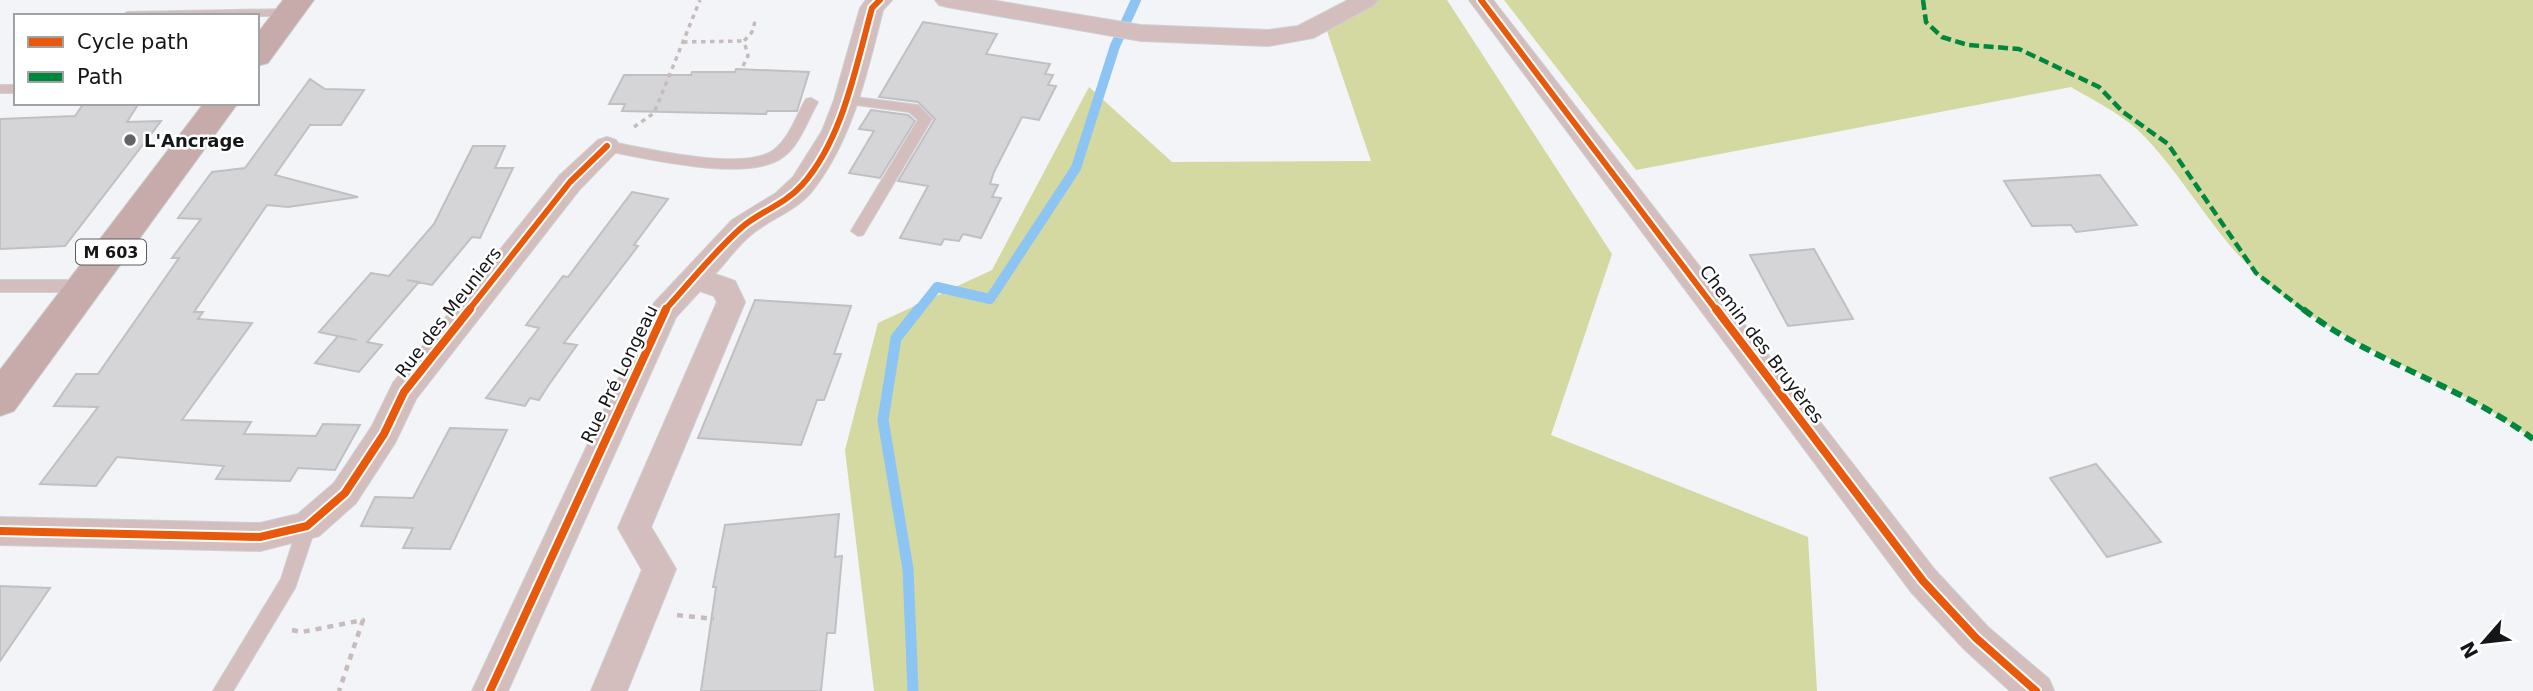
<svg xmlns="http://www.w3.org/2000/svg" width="2533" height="691" font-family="'DejaVu Sans',sans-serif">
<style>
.forest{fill:#d4d8a1}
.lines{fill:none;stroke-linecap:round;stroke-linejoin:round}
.stream-far1{stroke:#8cc4f4;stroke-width:10}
.stream{stroke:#8cc4f4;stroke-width:11}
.building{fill:#d5d5d8;stroke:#c0c0c2;stroke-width:2}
.lane-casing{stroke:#cfd0d2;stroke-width:2}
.street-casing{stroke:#cfd0d2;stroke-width:2}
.primary-casing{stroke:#cfd0d2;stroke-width:2}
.path-far1{stroke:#c7bbbc;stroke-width:3.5;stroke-dasharray:4.5 4.5;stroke-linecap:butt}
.path{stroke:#c7bbbc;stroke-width:4.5;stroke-dasharray:6 6;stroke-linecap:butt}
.lane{fill:#d3bebd;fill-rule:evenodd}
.street{fill:#d3bebd;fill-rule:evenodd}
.primary{fill:#c6abaa;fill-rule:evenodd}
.quiet-far1{stroke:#00873e;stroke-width:4.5;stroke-dasharray:10 4.5;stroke-linecap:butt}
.quiet{stroke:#00873e;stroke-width:6;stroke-dasharray:11 6;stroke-linecap:butt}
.cycleway-far1-casing{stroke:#fff;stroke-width:10}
.cycleway-casing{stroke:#fff;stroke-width:12}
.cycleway-far1{stroke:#e8590c;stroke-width:6}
.cycleway{stroke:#e8590c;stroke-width:8}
.poi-dot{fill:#626466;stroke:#fff;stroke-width:2.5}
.labels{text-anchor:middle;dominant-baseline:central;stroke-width:5;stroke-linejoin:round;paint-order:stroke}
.shield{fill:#fff;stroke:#5a5c5d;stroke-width:2}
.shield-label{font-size:16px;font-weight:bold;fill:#141618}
.poi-label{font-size:18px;font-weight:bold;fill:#141618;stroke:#fff;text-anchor:start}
.street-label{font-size:18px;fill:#141618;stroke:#fff}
</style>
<rect width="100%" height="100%" fill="#f2f4f7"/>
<path class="forest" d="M1366,0H1447L1612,254L1551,435L1808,537L1817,691H874L845,450L878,323L992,270L1089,87L1172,162L1371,161L1325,25Z
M1504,0H2533V439C2447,375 2335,348 2256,273C2211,231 2182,173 2138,130C2119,113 2093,100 2071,87L1636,170Z"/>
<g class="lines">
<path class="stream-far1" d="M918,311L937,287L990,299L1076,168L1115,46L1136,0"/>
<path class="stream" d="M913,691L908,569L883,420L896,338L919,309"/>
</g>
<path class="building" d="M923,22L997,34L986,54L1050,64L1045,74L1053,75L1048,85L1056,86L1039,120L1022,117L994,172L990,184L998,185L992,197L1001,198L981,238L963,234L959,241L944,239L941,245L900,238L928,186L898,181L935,119L918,102L879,97Z
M736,69L809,72L797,111H767L766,114L622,111L625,104H609L624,75H691L692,72H735Z
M310,79L325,89L364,90L341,125H310L275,175L358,197L288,207L267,205L194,312H203L198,319L252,323L182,420L251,422L244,434L316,436L323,424L360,425L335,470L298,468L290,481L216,479L224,466L117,457L96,486L40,484L98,407L54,406L76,374H98L179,258H172L201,219L178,218L212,172L245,168Z
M84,103H139L127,122L161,121L65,246L0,249V119L75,116Z
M871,110L908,115L915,121L880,178L849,173L874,131L859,129Z
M473,146H505L495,168H513L480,238L472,237L432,285L407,280L419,282L367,342L382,345L359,372L315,363L338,336L357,340L319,332L371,273L389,276L434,224Z
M2100,175L2137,225L2076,232L2071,225L2032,226L2004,181Z
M632,192L668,199L634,245L638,246L564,343L577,345L548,386L539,400L530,398L525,406L486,398L539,328L526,325L563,276L568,277Z
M1814,249L1853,319L1788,326L1750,255Z
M755,300L851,306L834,354H841L824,400H817L801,445L698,438Z
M450,428L507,430L450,549L403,548L413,528L361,526L375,497L413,498Z
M2096,464L2161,542L2107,557L2050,478Z
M839,514L835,557L842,556L835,633H827L821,691H701L716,587H713L725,525Z
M0,586L50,588L0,661Z"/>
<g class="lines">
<defs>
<path id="lane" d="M289,9L295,13L293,16H121L127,12Z
M0,85H16V93H0Z
M847,96L918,105L932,119L863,235L858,236L851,231L918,120L909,112L842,103L840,100Z
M811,98L818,102C808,119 800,145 783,157C749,183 648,159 607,151L600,146L607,141C642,148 748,173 775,149C790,137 797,114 806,99Z
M0,280H85L93,286L85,292H0Z
M307,519L313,521L316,526L295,588L233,691H213L281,579L298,526L301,521Z"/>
<path id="street" d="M866,0H892L883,10C867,73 853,138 813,190C797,211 771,218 752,234C738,245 727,261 715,274L735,281L745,302L651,527L676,569L627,691H591L642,570L618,528L717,302L714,296L700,291L676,317L508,691H472L654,303L732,220L776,193L793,177L822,131L834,100L860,8Z
M935,0H991L1141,25L1268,30L1298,26L1348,0H1378L1374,5L1313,38L1268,46L1141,41L947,7L939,5Z
M1469,0H1493L1935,570L1988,627L2049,679L2054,691H2010L1964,649L1911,592Z
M607,137L616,140L620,146L616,152L580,189L416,399L395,443L356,503L319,536L260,551L0,545V517L260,523L298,514L334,483L372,426L393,383L560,175L598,140Z"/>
<path id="primary" d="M283,0H314L268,63L257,66V34Z
M204,103H238L14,411L0,416V370Z"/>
</defs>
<use href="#lane" class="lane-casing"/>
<use href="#street" class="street-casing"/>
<use href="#primary" class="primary-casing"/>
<path class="path-far1" d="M683,42L744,41
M743,66L748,56L744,41L752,32L756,18
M634,127L654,113L700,0"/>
<path class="path" d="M677,615L714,619
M292,630L302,632L363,620L339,691"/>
<use href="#lane" class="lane"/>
<use href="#street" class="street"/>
<use href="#primary" class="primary"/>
<path class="quiet-far1" d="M1923,0L1926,22L1942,37L1968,45L2019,49L2099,87L2123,112L2168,144L2256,273L2305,311"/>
<path class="quiet" d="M2303,309C2373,363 2463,386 2533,439"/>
<defs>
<path id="cycleway-far1" d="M1481,0L1717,311
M468,311L570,182L607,146
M664,311C689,284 713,253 741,228C759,212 784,205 802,185C843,139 856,66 872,8L880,0"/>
<path id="cycleway" d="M1716,309L1923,581L1976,638L2036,691
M0,531L260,537L307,526L345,493L384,434L404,392L470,309
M490,691L666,309"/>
</defs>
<use href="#cycleway-far1" class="cycleway-far1-casing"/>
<use href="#cycleway" class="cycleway-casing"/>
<use href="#cycleway-far1" class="cycleway-far1"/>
<use href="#cycleway" class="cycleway"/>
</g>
<circle class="poi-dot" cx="130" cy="140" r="7"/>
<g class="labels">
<rect class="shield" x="76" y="239.5" width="70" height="25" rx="5"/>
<g class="shield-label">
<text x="111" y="252">M 603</text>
</g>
<g class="poi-label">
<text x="144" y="140">L'Ancrage</text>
</g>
<g class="street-label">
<text transform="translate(448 312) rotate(-52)">Rue des Meuniers</text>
<text transform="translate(1762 344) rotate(53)">Chemin des Bruyères</text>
<text transform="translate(619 374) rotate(-64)">Rue Pré Longeau</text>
</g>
</g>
<rect x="14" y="14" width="245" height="91" fill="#ffffff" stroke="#a1a2a3" stroke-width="2"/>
<rect x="28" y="37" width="35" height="10" fill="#e8590c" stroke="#a1a2a3" stroke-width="2"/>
<text x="77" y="49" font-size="21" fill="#141618">Cycle path</text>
<rect x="28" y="72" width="35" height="10" fill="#00873e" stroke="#a1a2a3" stroke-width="2"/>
<text x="77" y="84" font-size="21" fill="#141618">Path</text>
<g transform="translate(2484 642) rotate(242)" stroke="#ffffff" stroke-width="5" paint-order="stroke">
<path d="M0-5L12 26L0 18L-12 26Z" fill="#141618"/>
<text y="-10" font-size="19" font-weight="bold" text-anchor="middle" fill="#141618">N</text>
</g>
</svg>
